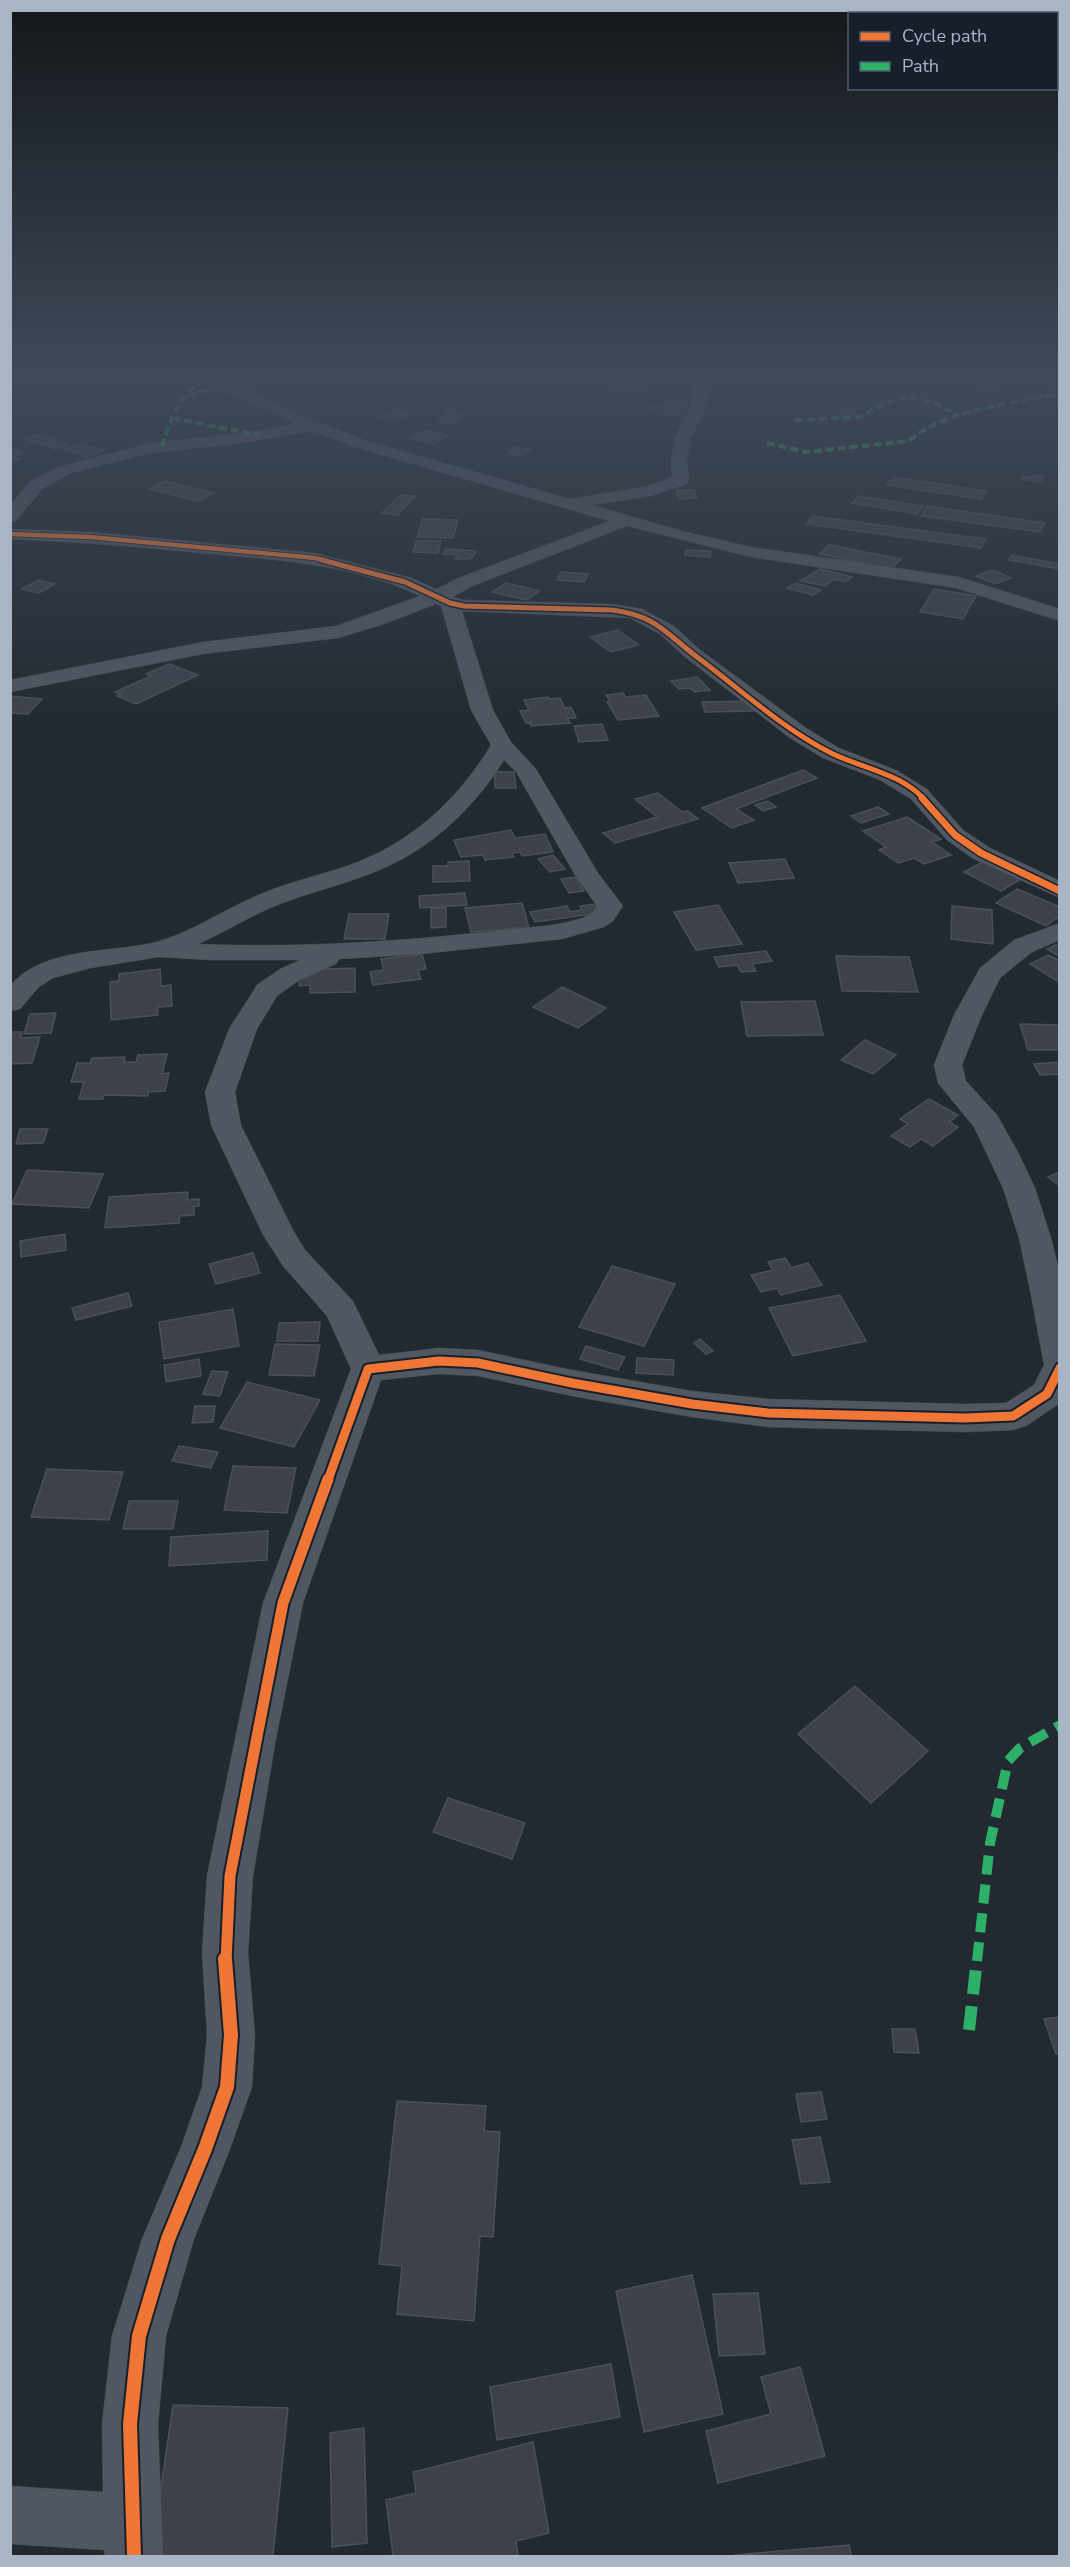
<svg xmlns="http://www.w3.org/2000/svg" width="1070" height="2567" font-family="'Nunito Sans',sans-serif">
<style>
.building{fill:#3d424a;stroke:#4a5058;stroke-width:1.5}
.lines{fill:none;stroke-linecap:round;stroke-linejoin:round}
.minor-casing{stroke:#3f444a;stroke-width:1}
.minor{fill:#515760;fill-rule:evenodd}
.quiet-far2{stroke:#2db169;stroke-width:4;stroke-dasharray:8 4;stroke-linecap:butt}
.quiet-far1{stroke:#2db169;stroke-width:10;stroke-dasharray:19 10;stroke-linecap:butt}
.quiet{stroke:#2db169;stroke-width:12;stroke-dasharray:24 12;stroke-linecap:butt}
.cycleway-far5-casing{stroke:#161f2b;stroke-width:6}
.cycleway-far4-casing{stroke:#161f2b;stroke-width:8}
.cycleway-far3-casing{stroke:#161f2b;stroke-width:10}
.cycleway-far2-casing{stroke:#161f2b;stroke-width:13}
.cycleway-far1-casing{stroke:#161f2b;stroke-width:15}
.cycleway-casing{stroke:#161f2b;stroke-width:18}
.cycleway-far5{stroke:#f07635;stroke-width:4.5}
.cycleway-far4{stroke:#f07635;stroke-width:5}
.cycleway-far3{stroke:#f07635;stroke-width:7}
.cycleway-far2{stroke:#f07635;stroke-width:9}
.cycleway-far1{stroke:#f07635;stroke-width:11}
.cycleway{stroke:#f07635;stroke-width:14}
</style>
<rect width="100%" height="100%" fill="#232930"/>
<path class="building" d="M232,372H259L266,375L254,378L244,373L236,375L249,381L242,383L223,375Z
M987,374L1003,375L996,386L980,384Z
M615,377L648,381L638,391L609,388L615,383L610,382Z
M666,402L686,403L682,416L662,415Z
M648,405H662L660,412L645,411Z
M839,407H853L857,415H843Z
M396,409L412,413L394,420L379,416Z
M447,411L465,412L456,423L438,421Z
M425,430L449,435L433,444L409,438Z
M38,435L68,445L55,449L25,439Z
M82,444L104,450L86,457L64,450Z
M515,447L530,449L523,456L508,454Z
M10,449L24,452L13,457L20,459L10,463Z
M1036,475L1044,476L1040,482L1021,479L1023,476L1035,477Z
M893,477L987,491L981,499L887,485Z
M165,481L214,493L199,501L149,489Z
M676,490H694L697,498L679,499Z
M401,495L415,496L397,515L382,513Z
M858,496L923,506L917,514L852,503Z
M927,506L1045,523L1040,532L921,516Z
M812,516L986,539L981,548L807,524Z
M423,519L458,520L453,538L417,537Z
M416,541H441L438,553L413,552Z
M829,545L901,559L892,568L819,554Z
M446,549L476,551L472,558L467,559H455L458,555L443,554Z
M686,550L711,551L710,557L685,555Z
M1012,555L1060,564V569L1009,560Z
M820,569L852,577L845,582L834,579L825,586L800,581Z
M992,570L1011,578L995,584L976,576Z
M561,572L588,574L584,582L557,580Z
M38,580L55,584L39,593L22,589Z
M506,583L540,591L526,600L492,592Z
M795,583L821,590L813,595L787,588Z
M934,589L976,596L963,619L920,612Z
M618,630L639,645L611,652L590,637Z
M169,664L198,675L136,704L117,696L121,694L115,692L151,676L146,674Z
M697,677L710,690L695,692L690,688L679,689L671,681Z
M623,693L626,697L646,695L659,716L618,720L607,702L610,701L606,695Z
M10,696L42,699L28,714L10,713Z
M548,697L549,699L560,698L565,708L571,707L576,718H567L570,723L531,726L530,723H526L520,711L529,710L524,700Z
M751,701L754,711L705,712L702,702Z
M602,724L608,740L579,742L574,726Z
M803,770L817,778L736,809L754,820L732,828L702,808Z
M494,772H514L516,788H495Z
M658,793L682,812L688,811L698,819L615,843L603,833L657,817L635,799Z
M768,801L776,807L763,811L755,805Z
M878,807L889,814L861,823L851,816Z
M907,817L941,839L932,842L951,855L924,864L914,858L898,863L879,850L886,847L863,831Z
M511,830L515,838L545,834L553,852L522,856L520,852L512,853L514,857L485,860L483,855L461,857L454,840Z
M553,855L565,869L550,872L538,859Z
M785,859L794,878L738,883L729,863Z
M986,860L1023,878L1001,891L964,872Z
M469,861L470,881L433,882V866H448V862Z
M576,877L584,891L569,893L561,879Z
M1017,889L1060,907V916L1046,926L996,903Z
M465,893L467,905L420,908L419,896Z
M522,903L529,927L471,932L465,908Z
M595,904L600,913L535,922L530,912L567,906L570,912L582,910L580,906Z
M718,905L742,944L696,950L674,912Z
M952,906L992,910L993,944L951,939Z
M431,908H446V927L431,928Z
M349,914H389L385,939H344Z
M1060,943V957L1047,949Z
M766,951L772,961L752,964L756,971L741,972L737,965L719,967L714,957Z
M422,954L426,969L418,970L421,979L373,985L370,972L384,970L381,959Z
M1048,955L1060,961V980L1057,981L1030,964Z
M836,956L909,957L918,992L842,991Z
M355,968V992L310,993V985L299,986L300,970Z
M160,969L161,986L171,985L172,1006L158,1007V1015L111,1020L110,982L119,981V974Z
M562,987L606,1008L578,1028L533,1007Z
M815,1001L823,1035L747,1036L741,1002Z
M56,1013L51,1033L24,1034L30,1014Z
M1020,1024L1060,1025V1050H1028Z
M10,1032H22L20,1038L40,1037L32,1063L10,1064Z
M865,1040L896,1055L873,1074L841,1060Z
M167,1054L162,1074L169,1073L165,1091L148,1092V1096L104,1095L103,1099H79L84,1082H71L77,1063H90L92,1058L125,1057L124,1062H136L138,1055Z
M1060,1062V1074L1040,1075L1034,1064Z
M929,1099L958,1115L949,1122L958,1127L933,1146L921,1139L910,1147L891,1136L908,1124L900,1119Z
M20,1129H48L43,1143L16,1144Z
M27,1170L103,1174L89,1208L12,1204Z
M1060,1172V1186L1048,1177Z
M188,1192L187,1200L199,1199V1206H194V1215L180,1216L179,1223L105,1228L109,1197Z
M65,1234L66,1250L21,1257L20,1241Z
M253,1253L260,1273L216,1284L209,1264Z
M785,1258L791,1268L808,1263L822,1285L781,1295L777,1288L761,1292L751,1275L773,1270L768,1262Z
M612,1266L675,1284L644,1346L579,1327Z
M128,1293L132,1306L76,1320L72,1308Z
M840,1295L866,1341L793,1356L769,1308Z
M233,1309L239,1346L164,1359L159,1322Z
M320,1322L318,1341H277L279,1323Z
M700,1339L713,1351L706,1354L694,1343Z
M275,1344L320,1345L314,1376L269,1375Z
M586,1346L625,1357L618,1370L580,1359Z
M637,1358L674,1360L673,1375L636,1373Z
M199,1359L201,1376L166,1382L164,1365Z
M212,1371L228,1372L220,1396L203,1394Z
M247,1382L320,1400L294,1447L220,1428Z
M195,1406H215L213,1422L192,1423Z
M179,1446L218,1452L211,1468L172,1461Z
M233,1466L296,1468L287,1513L224,1510Z
M47,1469L123,1472L109,1520L31,1517Z
M129,1501H178L173,1529H123Z
M268,1531L267,1560L169,1566L171,1537Z
M855,1686L928,1751L871,1803L798,1734Z
M448,1798L525,1823L512,1859L433,1832Z
M1060,2017V2054H1056L1044,2019Z
M892,2029H915L919,2053L894,2052Z
M821,2092L827,2119L801,2122L796,2094Z
M397,2101L486,2106L484,2131L500,2132L493,2237L480,2236L474,2321L397,2314L402,2266L379,2264Z
M820,2137L830,2182L801,2184L792,2140Z
M692,2275L723,2414L644,2432L616,2291Z
M758,2293L765,2354L719,2356L713,2294Z
M611,2364L620,2417L497,2440L490,2387Z
M800,2367L825,2456L718,2483L706,2431L771,2414L761,2377Z
M173,2405L288,2408L273,2556H151Z
M364,2428L367,2543L332,2547L330,2433Z
M533,2442L549,2533L516,2541L518,2556H393L386,2500L416,2493L413,2472Z
M849,2545L851,2556L734,2555Z"/>
<g class="lines">
<defs>
<path id="minor" d="M175,372H196L227,383L265,372H288L286,375L242,389L289,411L367,441L570,499L648,486L672,477L671,462L675,437L691,406V385L700,372H714L705,385L707,406L691,437L687,462L689,480L687,484L651,496L592,505L682,531L751,547L959,577L1060,609V621L956,588L751,557L627,526L475,585L452,597L464,600L612,604L642,609L674,626L699,649L806,728L839,748L896,770L927,789L963,830L990,848L1060,881V898L972,858L947,840L911,799L880,780L823,758L790,738L685,657L660,634L630,618L462,611L493,710L511,742L536,769L598,873L623,906L613,921L604,927L562,939L421,954L339,959L336,964L298,981L277,996L257,1029L235,1092L241,1125L294,1232L305,1250L353,1301L379,1355L439,1348L478,1350L572,1370L692,1391L768,1399L965,1404L1006,1403L1034,1385L1044,1365L1031,1295L1019,1238L1003,1188L974,1127L938,1083L934,1065L954,1015L980,968L1014,940L1060,923V940L1032,952L1000,978L982,1015L962,1065L966,1081L997,1115L1019,1154L1035,1188L1051,1238L1060,1274V1403L1026,1426L1013,1430L965,1432L768,1427L692,1417L572,1396L478,1376L439,1374L381,1380L303,1603L275,1744L253,1876L248,1953L255,2035L252,2087L230,2149L194,2239L166,2336L158,2424L163,2556H105L104,2550L10,2544V2486L103,2492L102,2424L112,2336L142,2239L181,2147L202,2087L207,2035L202,1953L207,1876L263,1603L351,1369L327,1316L283,1266L263,1235L211,1125L205,1092L229,1029L257,985L280,969L300,960H210L159,957L91,968L53,978L39,987L20,1009L10,1011V986C43,947 107,953 152,943C189,934 221,911 256,896C285,883 317,876 347,866C410,844 457,801 491,745L471,710L441,606L436,604L384,624L338,638L203,654L10,692V680L203,642L336,626L420,596C354,565 282,560 211,554C144,547 78,542 10,539V529L90,532L315,553L412,578L436,589L461,577L609,521L355,447L313,431L242,443L150,453L71,473L42,489L16,521L10,522V505L30,481L59,467L150,443L242,433L296,424L243,399L177,375ZM504,760L516,772L575,875L597,906C592,915 584,918 575,920C549,928 520,927 494,931C395,942 297,948 198,944C226,932 251,915 280,904C308,893 338,886 367,875C425,854 471,813 504,760Z
M1047,372H1060V401L1049,394Z"/>
</defs>
<use href="#minor" class="minor-casing"/>
<use href="#minor" class="minor"/>
<path class="quiet-far2" d="M576,372L583,374
M188,396L222,386
M172,418L259,435
M795,420L859,417L888,402L906,397L933,402L957,415
M767,443L806,452L908,441C949,409 1006,405 1056,394
M162,446C170,421 179,393 204,381"/>
<path class="quiet-far1" d="M977,1961L990,1843L1008,1761L1020,1748L1060,1725"/>
<path class="quiet" d="M969,2030L977,1959"/>
<defs>
<path id="cycleway-far5" d="M10,534L90,537L315,558L327,561"/>
<path id="cycleway-far4" d="M322,560L405,582L450,603L464,606L612,610C657,616 664,632 697,657C740,689 783,729 831,753C861,768 900,773 924,799"/>
<path id="cycleway-far3" d="M922,798L955,835L981,853L1060,891"/>
<path id="cycleway-far2" d="M328,1480L368,1369L439,1361L478,1363L572,1383L692,1404L768,1413L965,1418L1013,1416L1047,1394L1060,1368"/>
<path id="cycleway-far1" d="M226,1961L230,1876L283,1603L328,1479"/>
<path id="cycleway" d="M134,2556L130,2424L139,2336L168,2239L205,2149L227,2087L231,2035L225,1959"/>
</defs>
<use href="#cycleway-far5" class="cycleway-far5-casing"/>
<use href="#cycleway-far4" class="cycleway-far4-casing"/>
<use href="#cycleway-far3" class="cycleway-far3-casing"/>
<use href="#cycleway-far2" class="cycleway-far2-casing"/>
<use href="#cycleway-far1" class="cycleway-far1-casing"/>
<use href="#cycleway" class="cycleway-casing"/>
<use href="#cycleway-far5" class="cycleway-far5"/>
<use href="#cycleway-far4" class="cycleway-far4"/>
<use href="#cycleway-far3" class="cycleway-far3"/>
<use href="#cycleway-far2" class="cycleway-far2"/>
<use href="#cycleway-far1" class="cycleway-far1"/>
<use href="#cycleway" class="cycleway"/>
</g>
<linearGradient id="sky" x2="0" y2="1"><stop stop-color="#13171a"/><stop offset="0.51" stop-color="#3f4959"/><stop offset="1" stop-color="#3f4959" stop-opacity="0"/></linearGradient>
<rect width="1070" height="732" fill="url(#sky)"/>
<rect width="1070" height="2567" fill="none" stroke="#a9b5c5" stroke-width="24"/>
<rect x="848" y="12" width="210" height="78" fill="#161f2b" stroke="#515b69" stroke-width="1.5"/>
<rect x="860" y="32" width="30" height="9" fill="#f07635" stroke="#515b69" stroke-width="1.5"/>
<text x="902" y="42" font-size="18" fill="#a9b5c5">Cycle path</text>
<rect x="860" y="62" width="30" height="9" fill="#2db169" stroke="#515b69" stroke-width="1.5"/>
<text x="902" y="72" font-size="18" fill="#a9b5c5">Path</text>
</svg>
